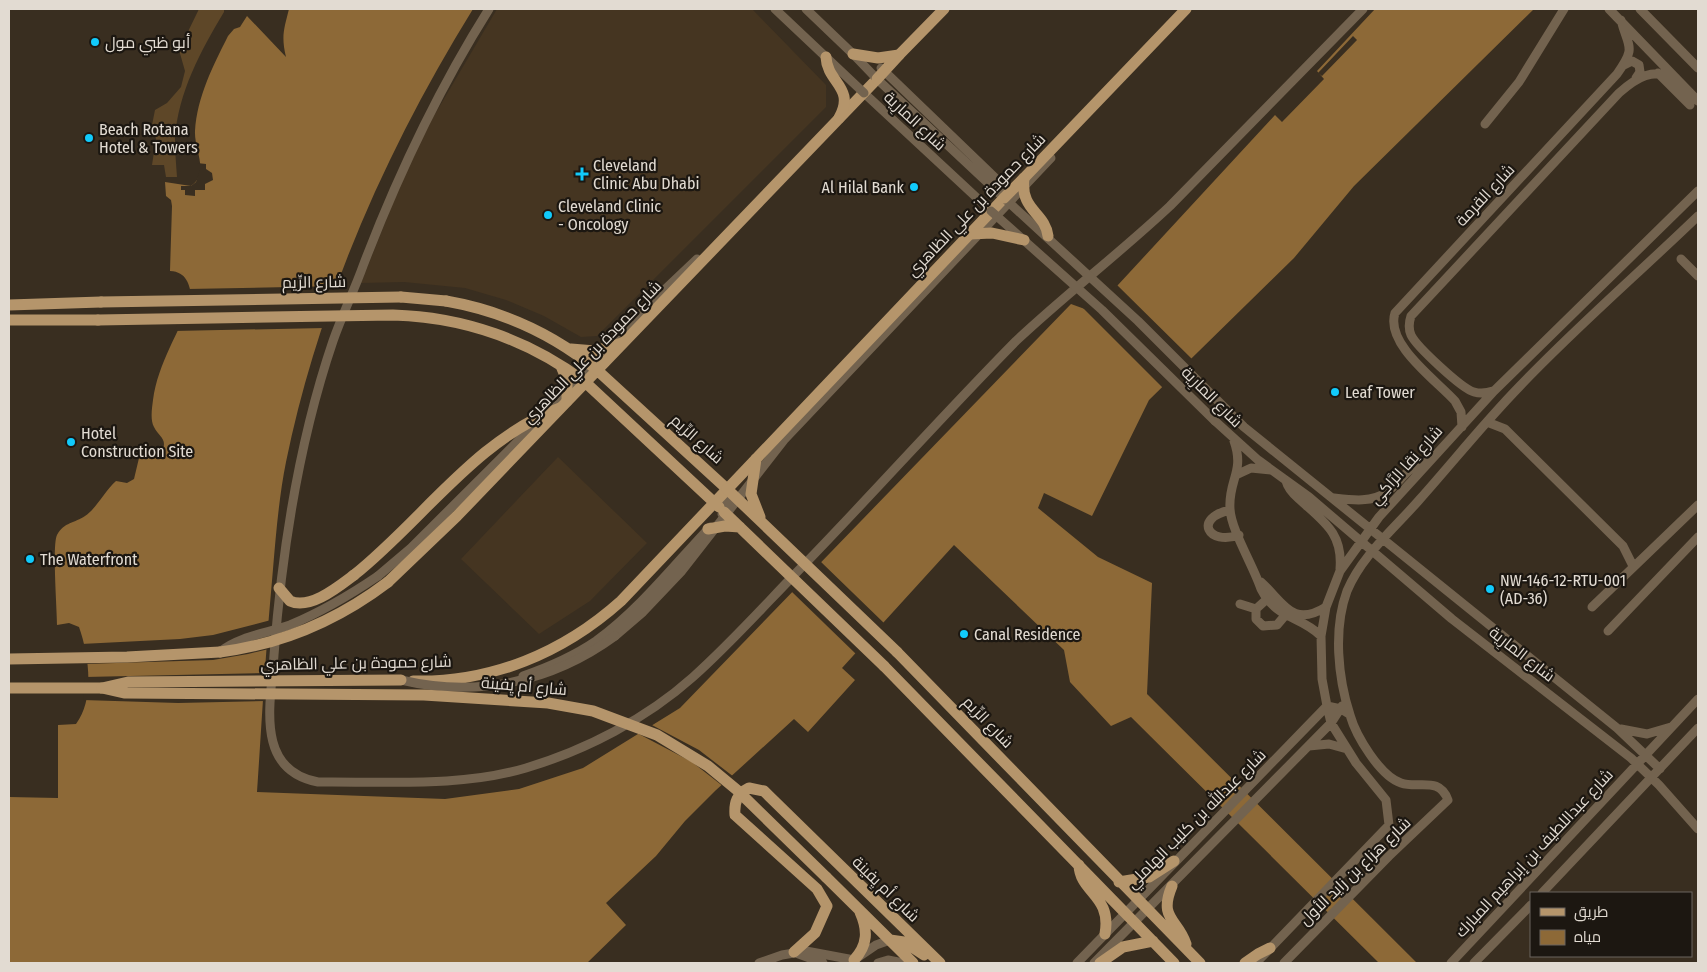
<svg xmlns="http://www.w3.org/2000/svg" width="1707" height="972" font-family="'Fira Sans Condensed',Cairo,sans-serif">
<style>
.built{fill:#453521}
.green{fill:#5e4728}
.water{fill:#8d6937}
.pier{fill:#392e20}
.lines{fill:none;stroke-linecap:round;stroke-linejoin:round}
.minor{stroke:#73634f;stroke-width:9}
.major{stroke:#b5956b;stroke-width:11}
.minor-bridge{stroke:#73634f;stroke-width:9}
.major-bridge{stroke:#b5956b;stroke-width:11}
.poi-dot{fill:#11cafb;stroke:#1c1711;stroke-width:2}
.labels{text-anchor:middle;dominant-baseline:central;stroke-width:4.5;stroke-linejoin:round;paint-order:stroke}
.poi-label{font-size:16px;fill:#e2dbd2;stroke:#1c1711;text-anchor:start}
.street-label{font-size:16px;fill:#e2dbd2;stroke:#1c1711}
</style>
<rect width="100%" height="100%" fill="#392e20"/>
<path class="built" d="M497,9H752L826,85V107L597,336L581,337L544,316L506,300L465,288L404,282L361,283L415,148Z
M558,457L647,543L590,601L539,634L461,559Z"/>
<path class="green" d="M199,9H224V12C201,50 178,93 175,138C175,151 176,164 177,177H166L164,165H152L156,139L152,125L155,110L167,103L181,87L185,71L179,50Z"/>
<path class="water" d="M289,9H473C387,148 319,301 286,462C279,497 276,534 273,569C266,643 262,718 257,792L445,799L519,789L583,768L680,708L1071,304L1093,312L1275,115L1282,122L1324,79L1317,71L1375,9H1534L1354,186L1294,258L1149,400L1092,516L1044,493L1038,508L1098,557L1152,583L1147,694L1417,963H1379L1131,717L1111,726L1070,682L1064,650L954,545L842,668L855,680L808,732L794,719L715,791L685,821L656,856L606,903L626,925L587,963H9V797L58,798V725L76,724C95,699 89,655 79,627L69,623L57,625C57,609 52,545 57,535C64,522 75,523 85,516C95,510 105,491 116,481L127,483L134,479L139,458L142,454L162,451C168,439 159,437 154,427C150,420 152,408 153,400C158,363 179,333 192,298C189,284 187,272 170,271L172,206L171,200L166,196L165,182L191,186C210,173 194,149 195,131C197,97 213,66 228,36L234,29L240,27L247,16L286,57C281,36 284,29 289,9Z"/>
<path class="pier" d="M1353,36L1357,40L1322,76L1318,73Z
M197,163L206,164V169L212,173L213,180L205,184V190H195V196L185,195V190H181V186H191L196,182L200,170V164Z
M1116,284L1193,360L1164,389L1079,304L1092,310Z
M339,286L325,328L174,331L190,298L187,289Z
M820,561L885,624L857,655L791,591Z
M271,620L269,649L248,654L213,660L84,664L81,644L180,639L213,635Z
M267,673L265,701L178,703L83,700L85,677Z
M650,724L699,750L734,777L724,787L692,762L635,732Z"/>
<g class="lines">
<path class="minor" d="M489,9C438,90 397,177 363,266C354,291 342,315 333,341C299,441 282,550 274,655C271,702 254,770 318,782C387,781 459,788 526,768C586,750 646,719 693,677C730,644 763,607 797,572C871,496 942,416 1016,341C1066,294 1120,253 1170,206L1363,9
M806,9L853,54
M1609,9L1698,101
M1640,9L1698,68
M1624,65L1632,61L1639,65L1640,72L1636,78
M881,68L1014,196
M1658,73L1690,105
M877,79L1004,198
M864,93L991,211
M1485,124L1519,82L1564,9
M1681,259L1698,276
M1493,391C1487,393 1481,394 1474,392C1462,389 1416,346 1411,335C1408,328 1409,322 1411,316L1619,93C1637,77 1652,68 1676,78
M1226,409L1244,427L1617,728L1660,769
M549,411L658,296L697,259
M1215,421L1258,460L1309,497L1452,619L1631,758L1659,785L1698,829
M1487,422L1505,429L1623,546L1633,566
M1462,427L1461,412L1455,401C1436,380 1385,344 1395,313L1617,74C1637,46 1628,48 1621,20
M1234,441C1245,472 1228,480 1230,509C1231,530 1254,567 1261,589C1277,620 1300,615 1321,636
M1236,475L1251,468L1271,470
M1286,481C1288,489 1293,494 1299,499C1324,522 1343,533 1340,569
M1334,498C1351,500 1372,503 1387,492C1402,481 1408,464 1428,462
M1230,510C1193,518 1208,546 1239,535
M722,514L727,500V489
M378,576L411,548L539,420
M1261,582C1284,603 1292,628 1326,607
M1267,599L1256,609V619L1263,626L1277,625L1288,612
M1240,604L1256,609
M1592,607L1698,505
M1608,631L1698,537
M615,636L643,612L681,572L784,440L1051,158
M523,676C549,667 574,656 596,641C639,610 674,565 710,527
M1621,729L1647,734L1671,727
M1309,746L1329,744L1347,749
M1542,893L1698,728
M796,953L823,963
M759,963L782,955L806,951L854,960L876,945L890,940
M878,963L888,960L903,963
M1077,963L1327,706L1341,709L1349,714
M1094,963L1331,723L1342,706
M1256,963L1389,825L1386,800L1356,763L1331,723L1327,706L1322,679L1321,636L1326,607L1340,571L1379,517L1494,391L1698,191
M1284,963L1389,856L1448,800C1439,776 1419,789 1401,783C1380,776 1356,736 1350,715C1338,678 1333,629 1347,591C1362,555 1395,528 1420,499C1453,462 1484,423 1519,387C1576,327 1639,273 1698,216
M1451,963L1698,699
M1474,963L1531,905"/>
<path class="major" d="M899,55L944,9
M1024,178L1186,9
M401,297L446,301
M9,305L101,302
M9,320H98
M597,370L727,489
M585,382L719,507
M388,582L457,516L877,79
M279,588L290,601C310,610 338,587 354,575
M897,652L1200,963
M9,659L127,657L220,652
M884,666L1174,963
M413,681C491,683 563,653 621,601L1004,198
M9,688H102
M1079,865C1080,893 1112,895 1105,934
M826,877L913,963
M1119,882L1149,877L1174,861
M1172,886C1158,919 1178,919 1186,944
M890,940L904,942L924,955
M794,952L815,933L827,906L817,889L735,815C734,802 737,794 749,788L764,791L769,796L940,963
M854,960C868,945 868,930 860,912
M1100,963L1123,947L1153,941
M1245,963L1258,954L1270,948"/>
<path class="minor-bridge" d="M775,9L864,93
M853,54L877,79
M1004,198L1138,321L1226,409
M991,211L1102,310L1215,421
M221,651C240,636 268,633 290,625C321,612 350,595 378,576
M401,680C477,698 552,682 615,636"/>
<path class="major-bridge" d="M853,54L878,58L899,55
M826,57C827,83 856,87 839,118
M877,79L899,55
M1024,178C1020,211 1045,212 1048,236
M1004,198L1024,178
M970,234L992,233L1024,240
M446,301C503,311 552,333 597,370
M101,302L401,297
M98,320L393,315C463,317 529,340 585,382
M571,349L595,351L622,343
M561,366L567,380V401
M756,459L751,494L760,517
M727,489L897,652
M724,512L884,666
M708,529L725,526L740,527
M354,575C422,521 476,439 560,408
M220,652C283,644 338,620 388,582
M102,688L124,693L424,695L548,703L593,711L657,735L708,766L737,790L826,877
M102,688L128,682L401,680"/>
</g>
<g class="poi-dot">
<circle cx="95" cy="42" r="5"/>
<circle cx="89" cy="138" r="5"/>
<path d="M579.5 166.5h5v5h5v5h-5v5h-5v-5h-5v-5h5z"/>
<circle cx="914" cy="187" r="5"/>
<circle cx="548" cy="215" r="5"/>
<circle cx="1335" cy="392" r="5"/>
<circle cx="71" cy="442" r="5"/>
<circle cx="30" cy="559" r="5"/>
<circle cx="1490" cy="589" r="5"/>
<circle cx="964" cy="634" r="5"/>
</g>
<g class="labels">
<g class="poi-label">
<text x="105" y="42">أبو ظبي مول</text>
<text x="99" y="129">Beach Rotana<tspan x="99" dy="18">Hotel &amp; Towers</tspan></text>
<text x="593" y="165">Cleveland<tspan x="593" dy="18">Clinic Abu Dhabi</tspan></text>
<text x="904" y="187" text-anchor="end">Al Hilal Bank</text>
<text x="558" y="206">Cleveland Clinic<tspan x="558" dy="18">- Oncology</tspan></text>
<text x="1345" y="392">Leaf Tower</text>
<text x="81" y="433">Hotel<tspan x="81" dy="18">Construction Site</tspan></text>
<text x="40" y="559">The Waterfront</text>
<text x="1500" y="580">NW-146-12-RTU-001<tspan x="1500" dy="18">(AD-36)</tspan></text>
<text x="974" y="634">Canal Residence</text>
</g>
<g class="street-label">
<text transform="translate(915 121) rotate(43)">شارع المارِية</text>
<text transform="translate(1485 195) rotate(-47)">شارع القرمة</text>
<text transform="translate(976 205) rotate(-46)">شارع حمودة بن علي الظاهري</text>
<text transform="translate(314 282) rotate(-1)">شارع الرِّيم</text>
<text transform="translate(592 352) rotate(-46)">شارع حمودة بن علي الظاهري</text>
<text transform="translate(1212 397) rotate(45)">شارع المارِية</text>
<text transform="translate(697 439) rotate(42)">شارع الرِّيم</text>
<text transform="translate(1406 465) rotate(-48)">شارع نِقا الرَّاكِي</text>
<text transform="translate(1522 654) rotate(38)">شارع المارِية</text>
<text transform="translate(356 663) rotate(-1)">شارع حمودة بن علي الظاهري</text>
<text transform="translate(524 686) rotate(5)">شارع أم يِفينة</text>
<text transform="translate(988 722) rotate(46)">شارع الرِّيم</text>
<text transform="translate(1196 819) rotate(-45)">شارع عبدالله بن كليب الهاملي</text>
<text transform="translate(1534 853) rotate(-47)">شارع عبداللطيف بن إبراهيم المبارك</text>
<text transform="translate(1355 871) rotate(-44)">شارع هزاع بن زايد الأول</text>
<text transform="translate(886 889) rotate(44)">شارع أم يِفينة</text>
</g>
</g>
<rect width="1707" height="972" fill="none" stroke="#e2dbd2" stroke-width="20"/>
<rect x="1530" y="892" width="162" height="65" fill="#1c1711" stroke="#6b655e"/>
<rect x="1540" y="908" width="25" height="8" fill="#b5956b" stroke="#6b655e"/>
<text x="1574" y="917" font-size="15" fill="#e2dbd2">طريق</text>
<rect x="1540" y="930" width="25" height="15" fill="#8d6937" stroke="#6b655e"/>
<text x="1574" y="942" font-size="15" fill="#e2dbd2">مياه</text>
</svg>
